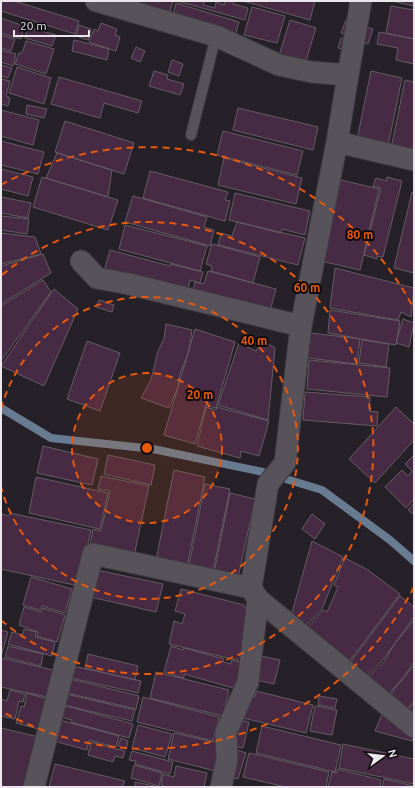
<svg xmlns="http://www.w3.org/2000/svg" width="415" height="788" font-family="Ubuntu,sans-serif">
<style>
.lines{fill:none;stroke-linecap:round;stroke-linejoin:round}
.stream{stroke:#697b90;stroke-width:8}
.building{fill:#472a43;stroke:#655c64}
.lane-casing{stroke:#3f3b41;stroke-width:12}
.street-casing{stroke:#3f3b41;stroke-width:23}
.lane{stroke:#58525b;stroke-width:10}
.street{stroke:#58525b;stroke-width:21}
.ring{fill:none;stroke:#e8590c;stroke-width:2;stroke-dasharray:7 5}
.centre{fill:#e8590c;stroke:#0e0b0f;stroke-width:2}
.ring-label{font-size:12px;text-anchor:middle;font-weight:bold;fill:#e8590c;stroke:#0e0b0f;stroke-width:4;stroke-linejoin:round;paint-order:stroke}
</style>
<rect width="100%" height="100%" fill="#262129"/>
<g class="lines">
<path class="stream" d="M1,408L51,438L153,449L263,472L322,490L390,540L414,561"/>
</g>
<path class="building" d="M1,1H14L79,21L75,34L1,11Z
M114,1H173L168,17Z
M177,1H205L203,5L215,8L216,2L224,5L225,1H234L233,4L248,8L245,20Z
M243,1H315L310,20Z
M391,1H414V6Z
M176,3L239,22L235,36L172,17Z
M391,6L414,10V39L386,33Z
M252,7L285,16L277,43L244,35Z
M1,18L24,26L21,39L1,33Z
M290,20L316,28L304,67L278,59Z
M346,20L373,29L368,44L363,42L358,55L338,48L341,38L347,40L348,35L341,33Z
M101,23L117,29L115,35L120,37L116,51L89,42L94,29L98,31Z
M79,25L91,29L88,40L76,36Z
M28,27L56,35L52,46L25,38Z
M379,32L414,39V64L396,60L398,48L377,44Z
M1,35L15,39L11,51L1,48Z
M74,40L109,49L107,60L72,51Z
M26,41L54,49L46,74L15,64L19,53H22Z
M136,47L145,51L140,62L131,58Z
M1,50L16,54L13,66L1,62Z
M172,60L183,64L179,76L168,72Z
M1,65L12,68L8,78L1,76Z
M17,67L51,78L44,104L9,93Z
M154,71L168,75L167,79L184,84L180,95L149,86Z
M371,71L402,78L388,146L357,140Z
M59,77L142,101L138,113L104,103L100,118L51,104Z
M1,79L10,81L6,96L10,98L8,106L1,104Z
M405,80L414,82V142L412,154L391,149Z
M27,105L47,109L44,118L26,114Z
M238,108L318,127L313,150L233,130Z
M1,110L39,120L33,145L1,136Z
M65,121L134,143L124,174L55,152Z
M223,131L303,151L297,175L217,155Z
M1,141L44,152L38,174L1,165Z
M57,153L112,170L108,197L46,178Z
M224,158L302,178L296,204L218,185Z
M1,169L33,177L28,196L1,189Z
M150,171L228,192L225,200L230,201L225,221L143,198Z
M42,177L118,200L108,230L33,207Z
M387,177L402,181L383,257L377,256V259L364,255L381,188L373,186L376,178L386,181Z
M341,180L379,189L360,270L321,261Z
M412,192L414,193V273L394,268Z
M235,193L310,211L305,235L282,229L281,233L229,220Z
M133,196L207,217L204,227L214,230L210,246L125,222Z
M1,197L31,203L28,218L1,213Z
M1,216L29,219L27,234L1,230Z
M237,222L305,238L298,265L218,245L221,233L232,236Z
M125,225L207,246L200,271L119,249Z
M1,233L35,237L41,254L1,264Z
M212,244L260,257L253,283L211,271L212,266L206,264Z
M110,250L170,266L171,264L203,272L200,283L190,280L186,296L103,275Z
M43,254L51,273L1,304V266Z
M335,268L414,288L411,317L401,312L398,320L330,308Z
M208,271L276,289L269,315L192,295L195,282L204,284Z
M43,280L51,292L1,361V306Z
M54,289L78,309L44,386L1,366Z
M99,300L114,305L112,312L96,307Z
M330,310L400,321L396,345L328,333Z
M403,319L414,323L409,347L396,343Z
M166,324L192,330L189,351L180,374L178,387L169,408L141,398L151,380L158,351L164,339Z
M195,329L235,342L216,408L206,405L195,444L164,435Z
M303,332L360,339L357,364L300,357Z
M362,340L389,344L386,367L359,363Z
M87,341L120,353L100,411L67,399Z
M263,341L275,348L268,420L218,405L239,343L256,351Z
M309,360L390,368L387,397L307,389Z
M305,392L370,397L369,411L378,412L377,426L303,420Z
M206,407L216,410L217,407L269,421L259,456L241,451L240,458L197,446Z
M396,407L414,424V440L375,483L349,459Z
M43,446L98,459L92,485L37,473Z
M108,455L155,465L151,485L104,474Z
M414,455V499L406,508L385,487L402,470L408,476L412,471L405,464Z
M174,470L205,477L186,572L155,565Z
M101,476L149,486L134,556L90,547L93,529L101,531L110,491L98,489Z
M36,477L108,493L100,529L29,513Z
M205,484L230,489L212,576L188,571Z
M230,493L255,499L238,578L214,573Z
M414,503V515L408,510Z
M10,513L91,530L79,586L1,569V521L2,514L9,516Z
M312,514L325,524L315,539L302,529Z
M312,541L343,557L322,609L303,629L291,616Z
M345,558L368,570L400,594L348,663L305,631L323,610L327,612L338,587L334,585Z
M92,569L163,584L156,612L86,596Z
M31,577L72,589L65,613L42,606L40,610L23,605Z
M181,589L244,605L251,619L241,661L169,644L174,621L182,624L185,614L175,611Z
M400,596L414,607V617L382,661L364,678L349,664Z
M24,607L41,612L43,608L65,615L57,642L37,636L38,632L19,625Z
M414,620V662L403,678L386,697L366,679L384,662L393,646Z
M24,629L36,632L35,637L55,642L52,656L8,644L12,632L23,635Z
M1,630L8,632L1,657Z
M8,646L43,654L41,666L5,657Z
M171,646L183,650L184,648L224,659L223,662L231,664V660L247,664L240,690L184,674V678L164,672Z
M88,654L138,666L135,680L85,668Z
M261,656L280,660L274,684L252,679Z
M1,658L53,670L47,697L1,687Z
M414,665V701L405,712L388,697Z
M73,666L141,681L138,693L71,678Z
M156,672L229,690L223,716L150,698Z
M66,678L139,696L136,709L63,692Z
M10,690L25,694L23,702L19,701L15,719L1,716V699L7,701Z
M256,691L313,705L306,733L243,718L248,695L255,697Z
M27,693L54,701L46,731L16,723L21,706L24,707Z
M62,693L135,710L132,721L59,704Z
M319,696L337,699L335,708L318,705Z
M143,697L219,717L213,741L137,722Z
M414,703V718L407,712Z
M59,704L133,724L129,738L71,722L72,720L57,716Z
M315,706L337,710L332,735L310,731Z
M385,707L414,735L412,741L375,731Z
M56,719L119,736L116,747L89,740L87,750L50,740Z
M240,720L249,722L243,748L234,746Z
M138,725L172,734L165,757L132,748Z
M262,726L341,745L335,772L256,753Z
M1,728L43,738L32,787H1Z
M174,733L222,744L215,771L168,759Z
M121,738L128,741L126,749L118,746Z
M91,742L125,751L123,758L115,756L113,762L88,755Z
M343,744L414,759V784L339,768Z
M237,750L246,753L238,779L229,777Z
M132,751L173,762L170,774L135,764L136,761L129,760Z
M249,753L329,772L326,787H286L243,777Z
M55,764L125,781L122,787H49Z
M134,765L162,773L159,786L131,778Z
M176,766L207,773L204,787H166L161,785L163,774L174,777Z
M337,769L381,780L380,787H328L332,772L337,773Z
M384,779L414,786V787H382Z
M135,782L159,787H135Z"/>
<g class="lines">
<defs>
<path id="lane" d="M191,135L216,36"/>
<path id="street" d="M96,1L216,36L279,65L312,72L348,75L337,142L414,160
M348,75L361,1
M81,261L97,278L129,284L301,326
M258,599L414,727
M34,787L93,554L251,588
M221,787L227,760L226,732L248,682L258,599L251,588L268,484L285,463L301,326L337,142"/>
</defs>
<use href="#lane" class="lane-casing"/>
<use href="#street" class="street-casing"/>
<use href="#lane" class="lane"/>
<use href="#street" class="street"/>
</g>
<circle cx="147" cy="448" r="75" fill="#e8590c" fill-opacity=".12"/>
<g class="ring">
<circle cx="147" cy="448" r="75"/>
<path d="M1 409A151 151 0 1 1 1 487"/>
<path d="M2 275A226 226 0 1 1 2 621"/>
<path d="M414 587A301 301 0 0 1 1 711M1 185A301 301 0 0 1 414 309"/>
</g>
<circle cx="147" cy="448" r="6" class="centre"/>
<g class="ring-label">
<text x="360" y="239">80 m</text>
<text x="307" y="292">60 m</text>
<text x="254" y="345">40 m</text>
<text x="200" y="399">20 m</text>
</g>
<rect width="415" height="788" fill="none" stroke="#ebe7ec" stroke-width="4"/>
<g transform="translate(383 756) rotate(75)" stroke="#0e0b0f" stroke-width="3" paint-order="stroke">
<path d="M0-3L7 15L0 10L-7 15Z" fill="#ebe7ec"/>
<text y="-6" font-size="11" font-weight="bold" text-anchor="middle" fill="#ebe7ec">N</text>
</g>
<path d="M14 30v6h75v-6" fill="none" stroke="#ebe7ec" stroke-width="2"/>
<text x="20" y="30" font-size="12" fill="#ebe7ec" stroke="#0e0b0f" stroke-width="3" paint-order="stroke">20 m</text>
</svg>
